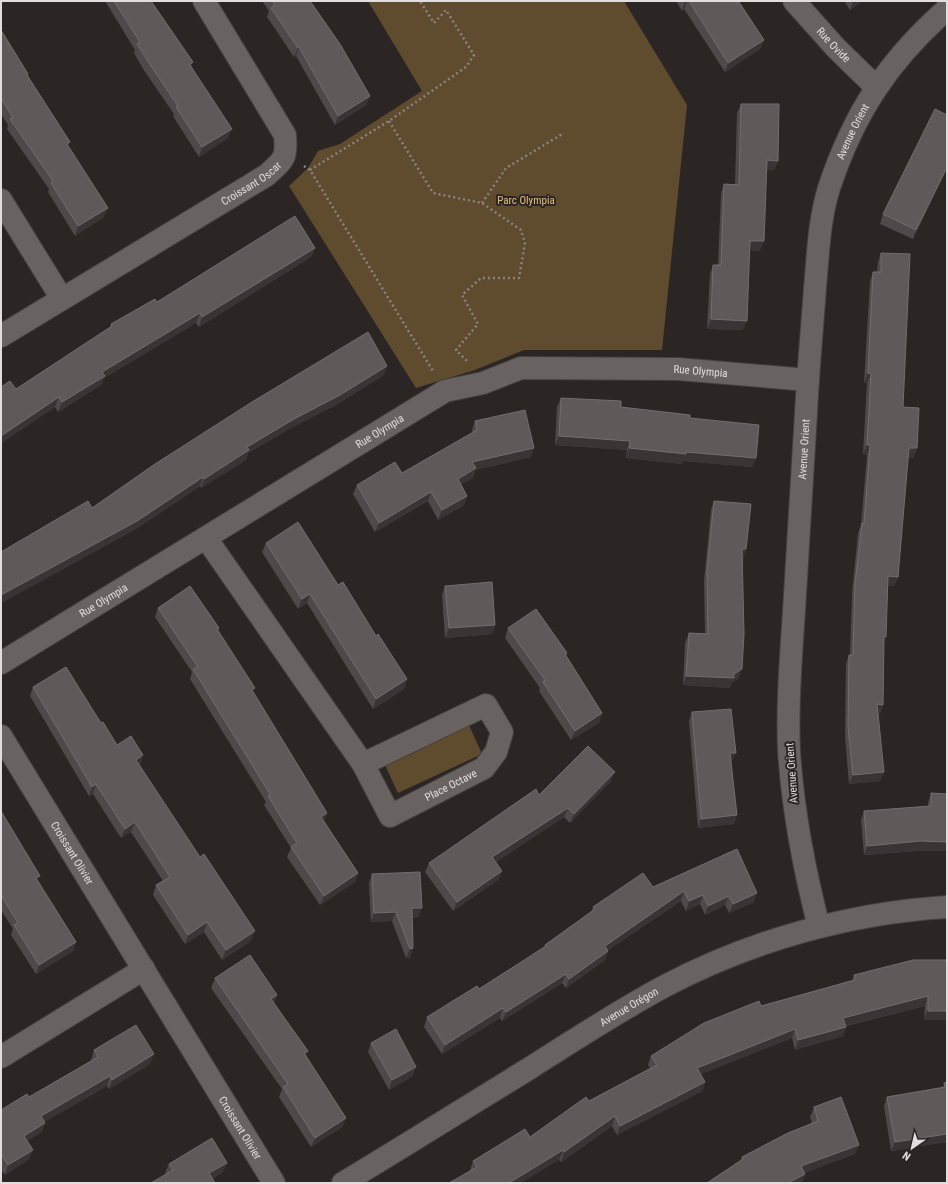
<svg xmlns="http://www.w3.org/2000/svg" width="948" height="1184" font-family="'Roboto Condensed',sans-serif">
<style>
.green{fill:#5f4b2e}
.lines{fill:none;stroke-linecap:round;stroke-linejoin:round}
.minor-casing{stroke:#44413f;stroke-width:24}
.path{stroke:#888482;stroke-width:2.5;stroke-dasharray:2 3;stroke-linecap:butt}
.minor{stroke:#686260;stroke-width:22}
.wall{fill:#4f4949}
.shaded-wall{fill:#3a3434}
.building{fill:#5f5959;stroke:#736e6e}
.labels{text-anchor:middle;dominant-baseline:central;stroke-width:4;stroke-linejoin:round;paint-order:stroke}
.street-label{font-size:11px;fill:#e1dedd;stroke:#2b2624}
.park-label{font-size:11px;fill:#e6bd81;stroke:#2b2624}
</style>
<rect width="100%" height="100%" fill="#2b2624"/>
<path class="green" d="M368,1H624L687,105L662,350H524L475,370L416,388L289,186L308,168L318,151L340,144L422,91Z
M469,725L482,754L398,793L385,765Z"/>
<g class="lines">
<defs>
<g id="minor">
<path id="s1" d="M794,1L836,48L876,87"/>
<path d="M1,200L62,299"/>
<path id="s2" d="M1,336L267,175C284,159 287,159 285,135L204,1"/>
<path id="s3" d="M206,538L363,764L390,816L484,768L496,752L502,732L486,705L363,764"/>
<path id="s4" d="M1,663L445,391L483,383L521,368L678,369L808,380"/>
<path id="s5" d="M1,736L274,1183"/>
<path id="s6" d="M819,927C804,869 793,811 789,751C787,705 791,657 794,611C798,545 802,479 806,413C808,372 812,330 815,288C818,255 819,220 829,188C854,113 888,61 947,9"/>
<path d="M1,1057L144,969"/>
<path id="s7" d="M343,1183C406,1145 468,1106 530,1068C574,1040 617,1012 663,987C750,941 849,913 947,907"/>
</g>
</defs>
<use href="#minor" class="minor-casing"/>
<path class="path" d="M389,121L433,193L482,203L521,230L525,243L519,278H481L462,295L478,324L456,350L468,362
M304,166L310,170L433,371
M310,170L389,121L466,67L474,55L446,10L434,23L420,1
M482,203L506,168L564,133"/>
<use href="#minor" class="minor"/>
</g>
<path class="wall" d="M105,1H151L192,67L228,138L199,157L173,116L174,114L145,72L134,53L135,50Z
M262,1H310L370,96L366,105L335,125L296,56L294,57L267,17L269,11Z
M676,1H735L764,40L760,49L725,72L684,9L682,11Z
M844,1H862L850,10Z
M1,30L28,74V76L68,146L104,217L75,236L48,192L49,189L7,129L8,125L1,114Z
M741,104L778,161L774,170H766L760,251L750,250L743,330L707,329L710,274L713,265H718L721,193L724,184H735L737,113Z
M947,169L913,239L880,224L883,214Z
M315,248L311,257L199,327L196,323L104,378L101,385L58,412L55,407L1,443V387L16,389L110,327L111,324L157,302Z
M881,253L903,407L917,448L913,458L908,457L898,577L894,586L887,585L884,643L883,705L880,714H878L884,772L880,781L849,784L845,737L846,664L849,655H850L852,593L858,533L861,525L867,455L863,454L867,383H864L870,281L873,272H877L878,262Z
M384,375L336,405L289,429L248,453L246,460L201,488L200,486L134,530L1,603V552L92,508Z
M561,398L690,418L756,458L752,467L683,461L682,464L626,458L627,450L555,445L557,407Z
M475,421L531,457L475,470L473,478L461,484L467,496L464,505L438,520L428,501L375,532L353,494L357,485L402,473L472,433V430Z
M714,501L746,549L743,559L738,679L732,682L730,688L683,685L685,643L689,633L705,634L704,581L711,510Z
M266,543L338,585L407,679L404,689L373,709L307,603L298,609L262,552Z
M445,586L495,625L492,634L445,638L442,595Z
M158,608L219,628L218,631L253,693L324,821L358,873L355,882L320,905L287,857L291,848L264,805L266,802L190,679L192,672L155,617Z
M508,628L567,653L566,656L602,713L599,723L571,740L539,691L540,688L505,638Z
M33,687L101,723L117,745L143,755L140,765H139L251,941L222,960L204,932L185,944L153,895L156,885L163,881L131,832L121,838L93,794L89,796L30,696Z
M692,712L732,762H731L737,815L734,824L698,828L689,721Z
M611,781L570,823L564,817L496,862L502,871L498,880L453,911L425,872L429,863L539,795Z
M931,793L947,794V851H917L864,855L861,820L864,811L928,806V803Z
M1,811L38,881L76,942L73,951L36,974L11,935L13,929L1,910Z
M737,849L754,902L729,913L725,905L705,915L700,904L686,911L681,901L608,950L605,960L566,988L562,983L502,1021L500,1018L442,1054L424,1027L427,1017L479,989L544,948L545,945L591,912L593,907L653,887Z
M372,874L419,917L412,918L413,948L410,958H406L392,921L371,922L369,883Z
M947,960L924,1020L925,1006L846,1026L843,1036L795,1050L792,1038L701,1074L705,1082L702,1091L617,1135L612,1126L561,1162L559,1160L470,1171V1170L473,1161L530,1137L589,1101L650,1068L648,1065L651,1056L761,1006L852,980L854,975Z
M215,978L277,995L274,1003L306,1056L346,1118L342,1127L311,1147L279,1097L282,1089L211,988Z
M371,1043L413,1076L389,1090L368,1052Z
M94,1050L150,1064L109,1089L107,1086L44,1122L42,1132L27,1141L29,1159L5,1175L1,1169V1110L29,1097L91,1061V1060Z
M947,1082V1143H940L891,1151L884,1106L887,1097L943,1088L944,1083Z
M814,1107L855,1154L804,1173L805,1174L802,1183H707L740,1161L742,1157L812,1123L810,1117Z
M169,1164L223,1172L212,1179L166,1174L165,1173Z"/>
<path class="shaded-wall" d="M685,1H687L684,9L682,11Z
M853,1H862L850,10Z
M764,40L760,49L725,72L728,63Z
M299,47L296,56L294,57L298,48Z
M370,96L366,105L335,125L338,116Z
M232,129L228,138L199,157L202,147Z
M767,160L778,161L774,170H763Z
M947,167V169L913,239L916,230Z
M108,208L104,217L75,236L78,226Z
M750,241H764L760,251L747,250Z
M315,248L311,257L199,327L202,317Z
M200,313L196,323L104,378L101,385L58,412L62,402L102,372Z
M711,319L747,321L743,330L707,329Z
M387,366L384,375L336,405L289,429L248,453L246,460L201,488L204,479L247,447Z
M868,373L871,374L867,383H864Z
M59,397L55,407L1,443V436Z
M559,436L630,441L627,450L555,445Z
M867,445H870L867,455L863,454Z
M534,448L531,457L475,470L473,478L454,488L458,479L472,462Z
M629,448L686,452L756,458L752,467L683,461L682,464L626,458Z
M909,448H917L913,458L905,457Z
M203,477L200,486L134,530L1,603V595Z
M431,492L428,501L375,532L379,523Z
M467,496L464,505L438,520L442,510Z
M742,549H746L743,559L739,558Z
M888,576L898,577L894,586L884,585Z
M310,594L307,603L298,609L302,599Z
M495,625L492,634L445,638L449,628Z
M742,669L738,679L732,682L730,688L683,685L686,676L734,674Z
M407,679L404,689L373,709L376,699Z
M877,704L883,705L880,714H874Z
M602,713L599,723L571,740L575,731Z
M730,753H736L732,762L727,763Z
M143,755L140,765L132,769L136,760Z
M615,772L611,781L570,823L574,814Z
M884,772L880,781L849,784L853,775Z
M96,784L93,794L89,796L92,787Z
M568,808L564,817L489,867L492,857Z
M327,813L324,822L321,817Z
M737,815L734,824L698,828L701,819Z
M135,822L131,832L121,838L125,829Z
M920,841L947,842V851H917L864,855L867,846Z
M502,871L498,880L453,911L457,902Z
M358,873L355,882L320,905L324,896Z
M684,891L681,901L601,955L605,946Z
M757,893L754,902L729,913L733,904Z
M703,895L700,904L686,911L689,901Z
M729,896L725,905L705,915L708,906Z
M412,908H422L419,917L408,918Z
M396,912L392,921L371,922L374,913Z
M207,922L204,932L185,944L188,935Z
M255,931L251,941L222,960L226,950Z
M76,942L73,951L36,974L39,965Z
M413,948L410,958H406L410,949Z
M608,951L605,960L566,988L569,979Z
M566,974L562,983L502,1021L506,1012Z
M277,995L273,1004L271,999Z
M928,996L925,1006L840,1027L843,1018Z
M503,1008L500,1018L442,1054L445,1045Z
M928,1011H947V1020H924Z
M846,1027L843,1036L795,1050L798,1040Z
M795,1029L792,1038L693,1077L697,1068Z
M308,1051L305,1060L304,1053Z
M154,1054L150,1064L109,1089L112,1080Z
M416,1067L413,1076L389,1090L392,1080Z
M110,1076L107,1086L37,1126L41,1116Z
M705,1082L702,1091L617,1135L620,1126Z
M615,1116L612,1126L561,1162L564,1152Z
M346,1118L342,1127L311,1147L315,1138Z
M45,1123L42,1132L21,1145L24,1136Z
M943,1134H947V1143H940L891,1151L895,1142Z
M859,1145L855,1154L797,1176L801,1166Z
M33,1150L29,1159L5,1175L8,1165Z
M563,1150L559,1160L521,1183H509Z
M227,1163L223,1172L206,1183L209,1173Z
M805,1174L802,1183H788Z"/>
<path class="building" d="M114,1H151L193,62L190,65L232,129L202,147L176,107L178,106L149,63L137,44L140,42Z
M272,1H310L340,44L370,96L338,116L299,47L298,48L271,8L275,5Z
M689,1H735L737,3L739,2L764,40L728,63Z
M1,30L28,74L27,75L70,142L67,144L108,208L78,226L51,183L53,181L10,119L13,118L1,98Z
M741,104H779L778,161L767,160L764,241H750L747,321L711,319L713,265H721L724,184L739,185Z
M935,109L947,115V167L916,230L883,214Z
M295,216L315,248L202,317L200,313L102,372L105,376L62,402L59,397L1,436V387L10,381L16,389L112,326L111,324L155,299L157,302Z
M881,253L910,254L903,407L919,408L917,448H909L898,577L888,576L886,637H884L883,705L877,704L884,772L853,775L848,727L849,655H853L855,584L862,523L864,524L870,445H867L871,374L868,373L873,272H881Z
M368,332L387,366L340,395L292,420L247,447L249,450L204,479L203,477L137,521L1,595V552L88,501L92,508L155,464L252,402Z
M561,398L621,401V407L690,415V418L759,425L756,458L686,452V454L629,448L630,441L559,436Z
M525,410L534,448L472,462L476,468L458,479L467,496L442,510L431,492L379,523L357,485L395,462L402,473L477,430L475,421Z
M714,501L751,504L746,549H742L744,634L742,669L734,674V678L686,676L689,633L708,634L707,572Z
M298,522L338,585L343,582L376,636L378,634L407,679L376,699L310,594L302,599L266,543Z
M492,582L495,625L449,628L445,586Z
M190,586L219,628L217,629L255,688L252,690L327,813L321,817L358,873L324,896L291,847L297,843L268,796L270,794L193,669L198,667L158,608Z
M536,609L567,653L565,654L602,713L575,731L543,682L545,680L508,628Z
M66,667L101,723L103,722L117,745L131,736L143,755L136,760L200,857L204,854L255,931L226,950L207,922L188,935L156,885L170,877L135,822L125,829L96,784L92,787L33,687Z
M731,709L736,753H730L737,815L701,819L692,712Z
M588,746L615,772L574,814L568,808L492,857L502,871L457,902L429,863L536,789L539,795Z
M931,793L947,794V842L920,841L867,846L864,811L931,806Z
M1,811L40,876L36,878L76,942L39,965L14,925L18,923L1,895Z
M737,849L757,893L733,904L729,896L708,906L703,895L689,901L684,891L605,946L608,951L569,979L566,974L506,1012L503,1008L445,1045L427,1017L477,986L479,989L546,946L545,945L595,909L593,907L643,873L653,887Z
M420,872L422,908H412L413,948L410,949L396,912L374,913L372,874Z
M250,955L277,995L271,999L308,1051L304,1053L346,1118L315,1138L283,1087L288,1084L215,978Z
M913,960H947V1011H928V996L843,1018L846,1027L798,1040L795,1029L697,1068L705,1082L620,1126L615,1116L564,1152L563,1150L509,1183H449L477,1167L473,1161L525,1129L530,1137L586,1097L589,1101L657,1065L651,1056L704,1023L759,1001L761,1006L855,980L854,975Z
M136,1025L154,1054L112,1080L110,1076L41,1116L45,1123L24,1136L33,1150L8,1165L1,1154V1110L27,1094L29,1097L98,1057L94,1050Z
M396,1029L416,1067L392,1080L371,1043Z
M947,1082V1134L895,1142L887,1097L945,1087L944,1083Z
M841,1097L859,1145L801,1166L805,1174L788,1183H707L743,1159L742,1157L788,1133L818,1121L814,1107Z
M212,1138L227,1163L209,1173L215,1183H151L173,1170L169,1164Z"/>
<g class="labels">
<g class="street-label">
<text stroke="none"><textPath href="#s1" startOffset="59">Rue Ovide</textPath></text>
<text stroke="none"><textPath href="#s6" startOffset="805">Avenue Orient</textPath></text>
<text stroke="none"><textPath href="#s2" startOffset="293">Croissant Oscar</textPath></text>
<text stroke="none"><textPath href="#s4" startOffset="780">Rue Olympia</textPath></text>
<text stroke="none"><textPath href="#s4" startOffset="444">Rue Olympia</textPath></text>
<text stroke="none"><textPath href="#s6" startOffset="481">Avenue Orient</textPath></text>
<text stroke="none"><textPath href="#s4" startOffset="120">Rue Olympia</textPath></text>
<text transform="translate(792 773) rotate(-94)">Avenue Orient</text>
<text stroke="none"><textPath href="#s3" startOffset="402">Place Octave</textPath></text>
<text stroke="none"><textPath href="#s5" startOffset="137">Croissant Olivier</textPath></text>
<text stroke="none"><textPath href="#s7" startOffset="336">Avenue Orégon</textPath></text>
<text stroke="none"><textPath href="#s5" startOffset="459">Croissant Olivier</textPath></text>
</g>
<g class="park-label">
<text x="526" y="200">Parc Olympia</text>
</g>
</g>
<rect width="948" height="1184" fill="none" stroke="#e1dedd" stroke-width="4"/>
<g transform="translate(912 1148) rotate(214)" stroke="#2b2624" stroke-width="3" paint-order="stroke">
<path d="M0-3L7 15L0 10L-7 15Z" fill="#e1dedd"/>
<text y="-6" font-size="11" font-weight="bold" text-anchor="middle" fill="#e1dedd">N</text>
</g>
</svg>
